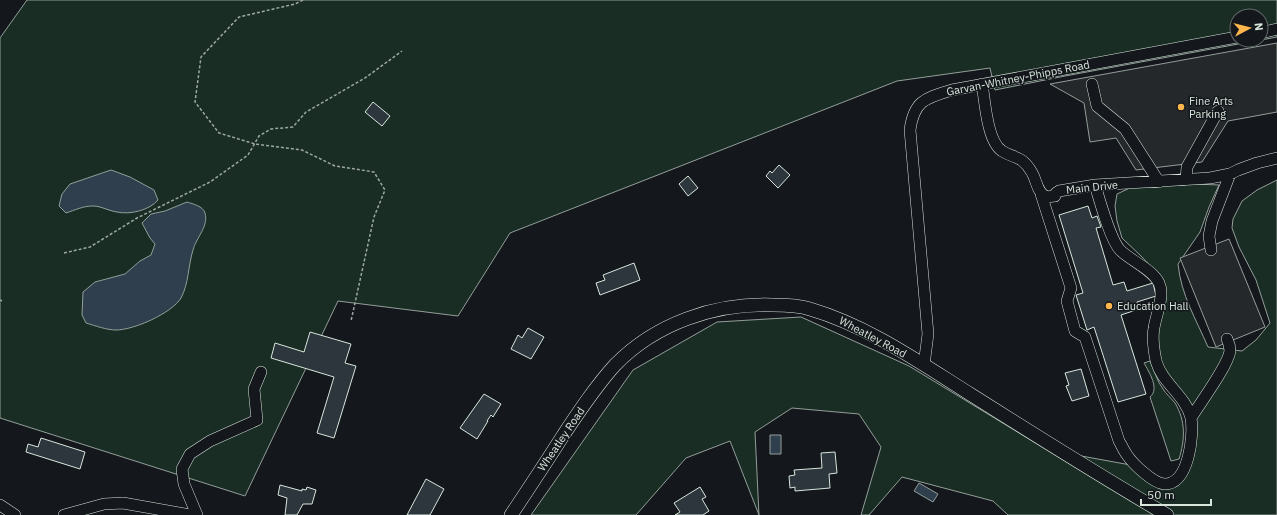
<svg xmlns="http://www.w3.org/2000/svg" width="1277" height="515" font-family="'IBM Plex Sans',sans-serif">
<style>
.green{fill:#1a2d24;stroke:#939e99}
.parking{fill:#24282b;stroke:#939e99}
.water{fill:#2f3f4d;stroke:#939e99}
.building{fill:#2c363c;stroke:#d8e6dc}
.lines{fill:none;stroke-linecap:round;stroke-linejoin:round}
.minor-casing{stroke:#d8e6dc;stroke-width:12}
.major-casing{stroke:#d8e6dc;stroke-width:14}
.path{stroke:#9da8a2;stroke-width:1.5;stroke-dasharray:3 2;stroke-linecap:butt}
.minor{stroke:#14181c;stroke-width:11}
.major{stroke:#14181c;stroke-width:13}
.poi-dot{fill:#ffb74d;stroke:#14181c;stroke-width:1.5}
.labels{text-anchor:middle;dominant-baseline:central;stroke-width:3;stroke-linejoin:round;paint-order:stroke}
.street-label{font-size:11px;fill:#d8e6dc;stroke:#14181c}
.poi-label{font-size:11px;fill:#d8e6dc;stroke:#14181c;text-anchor:start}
</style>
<rect width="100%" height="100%" fill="#14181c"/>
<path class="green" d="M27,0H1277V37L1261,40V16H1237V40H1260L1065,76L995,90L990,68L897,81L510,233L458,316L338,301L245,496L0,418V38Z
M1277,180V515H1167L1065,453L1136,466L1157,481L1182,475L1191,418L1156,362L1161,296L1153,269L1142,257L1122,238L1117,221L1115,206L1117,194L1132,187L1194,184L1219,185L1209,207L1200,232L1178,264C1181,295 1196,319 1208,347L1242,351L1256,340L1270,323L1256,280L1239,247L1232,228L1233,219L1242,201L1257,190Z
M801,317L909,366L1154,515H1008L993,501L902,477L869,515H861L881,447L859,414L792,408L755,432L759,515L730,441L686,458L636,515H531L633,370L717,322Z
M1150,361C1154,370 1157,381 1163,389C1166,394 1171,398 1175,403C1186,421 1185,440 1179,459L1171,461L1150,397C1160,389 1149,372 1144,363Z"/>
<path class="parking" d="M1277,43V112L1228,121L1202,162L1136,170L1116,138L1090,142L1084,103L1050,84Z
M1229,239L1265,327L1216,347L1180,258Z"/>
<path class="water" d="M111,170L130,177L154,190L158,200C150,210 130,215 117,212C109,211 101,206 93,206C83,206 75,210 66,213L59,206L62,194L70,184Z
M187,202C193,204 203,206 205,213C209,226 196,238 193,250C188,266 189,283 181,298C172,313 134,330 116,330C107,330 96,326 86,323L82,315L83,292L95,282L125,274L140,261L151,255L155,244L150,238L142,223L151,214L165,211Z
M770,435H781V454H770Z
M919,483L938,494L933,502L914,491Z"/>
<path class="building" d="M373,102L390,116L382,126L365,112Z
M779,165L790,175L778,188L766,176L770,171L772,173Z
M688,176L698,188L688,196L679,184Z
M1088,206L1092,218L1097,216L1101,227L1096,228L1113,285L1124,282L1127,291L1153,283L1156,296L1137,302L1139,309L1121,315L1146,394L1118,402L1094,327L1087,330L1076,295L1083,293L1059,215Z
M634,263L640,280L600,295L596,283L605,280L603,275Z
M528,328L544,337L531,359L511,349L518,335L522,338Z
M310,332L351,344L345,363L356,366L334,438L317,433L334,377L271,358L275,343L304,352Z
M1081,369L1089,396L1072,401L1066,386L1069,385L1065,373Z
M484,394L501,404L493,417L491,415L487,421H488L477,439L460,428Z
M41,438L85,452L80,469L26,452L28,444L38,447Z
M835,452L837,473L829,474L830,488L795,491V487L790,488L789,476L795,475L794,470L822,468L821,453Z
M426,479L444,489L430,515H407Z
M280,485L302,491V489L306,490L307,487L316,490L312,504H303L297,515H285L287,498L278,495Z
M700,487L706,497L702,499L709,511L703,515H675L680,512L674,503Z"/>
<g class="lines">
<defs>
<path id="minor" d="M1261,33L1277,29
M982,84C985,101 987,141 1002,151C1015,159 1021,155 1031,171C1037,180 1036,191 1046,197L1055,196L1056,193L1059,191L1095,185L1210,178L1230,174L1238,170L1257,163L1277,158
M1092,84L1097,106L1125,129L1159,182
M1186,180L1187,167L1218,111
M1041,194L1071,288L1067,301L1075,331L1085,337L1119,441C1122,446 1124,451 1127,455C1133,464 1153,483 1164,484C1189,485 1194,435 1191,418C1186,396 1162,383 1156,361C1154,351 1152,338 1154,328C1156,314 1165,296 1159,283C1152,269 1131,261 1120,250C1110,239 1100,201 1095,185
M1211,250L1209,236L1212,221L1230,174
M924,365L928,334L910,130C914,100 926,98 952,90L1237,37
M1191,418C1200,403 1228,366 1230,351C1230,347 1229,343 1227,339
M0,505L15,515
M64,515L104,504L123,503L190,515
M197,515L184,484L182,469L190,454L210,441L257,420L254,389L261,372"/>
<path id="major" d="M511,515C529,488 547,461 564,434C580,410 596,386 615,365C656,323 715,303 773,305C785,305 798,305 810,309C868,326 919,362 970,394C1035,435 1100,476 1167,515"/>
</defs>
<use href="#minor" class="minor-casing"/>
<use href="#major" class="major-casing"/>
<path class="path" d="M303,0L295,4L239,17L201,57L195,102L219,133L255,144L302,150L335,166L374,172L385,190L374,217L351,321
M64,253L90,247L137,218L210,182L248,155L259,136L271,129L293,127L306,112L365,78L402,51
M0,300L2,301"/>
<use href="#minor" class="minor"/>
<use href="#major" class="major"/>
</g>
<g class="poi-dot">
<circle cx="1181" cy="107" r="4"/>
<circle cx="1109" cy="306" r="4"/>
</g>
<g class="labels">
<g class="street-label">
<text transform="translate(1018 78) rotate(-11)">Garvan-Whitney-Phipps Road</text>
<text transform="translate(1092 187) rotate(-6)">Main Drive</text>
<text transform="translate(873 337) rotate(28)">Wheatley Road</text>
<text transform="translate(561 439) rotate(-56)">Wheatley Road</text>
</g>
<g class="poi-label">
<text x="1189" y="101">Fine Arts<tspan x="1189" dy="13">Parking</tspan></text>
<text x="1117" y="306">Education Hall</text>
</g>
</g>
<g transform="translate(1249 28) rotate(83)"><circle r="19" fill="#14181c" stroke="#626a69"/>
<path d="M0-3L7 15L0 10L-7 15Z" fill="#ffb74d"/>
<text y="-6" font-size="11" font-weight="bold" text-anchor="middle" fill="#d8e6dc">N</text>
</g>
<path d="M1141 499v6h70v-6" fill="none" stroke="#d8e6dc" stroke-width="2"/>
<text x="1147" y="499" font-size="12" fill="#d8e6dc" stroke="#14181c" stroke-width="3" paint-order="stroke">50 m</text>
</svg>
